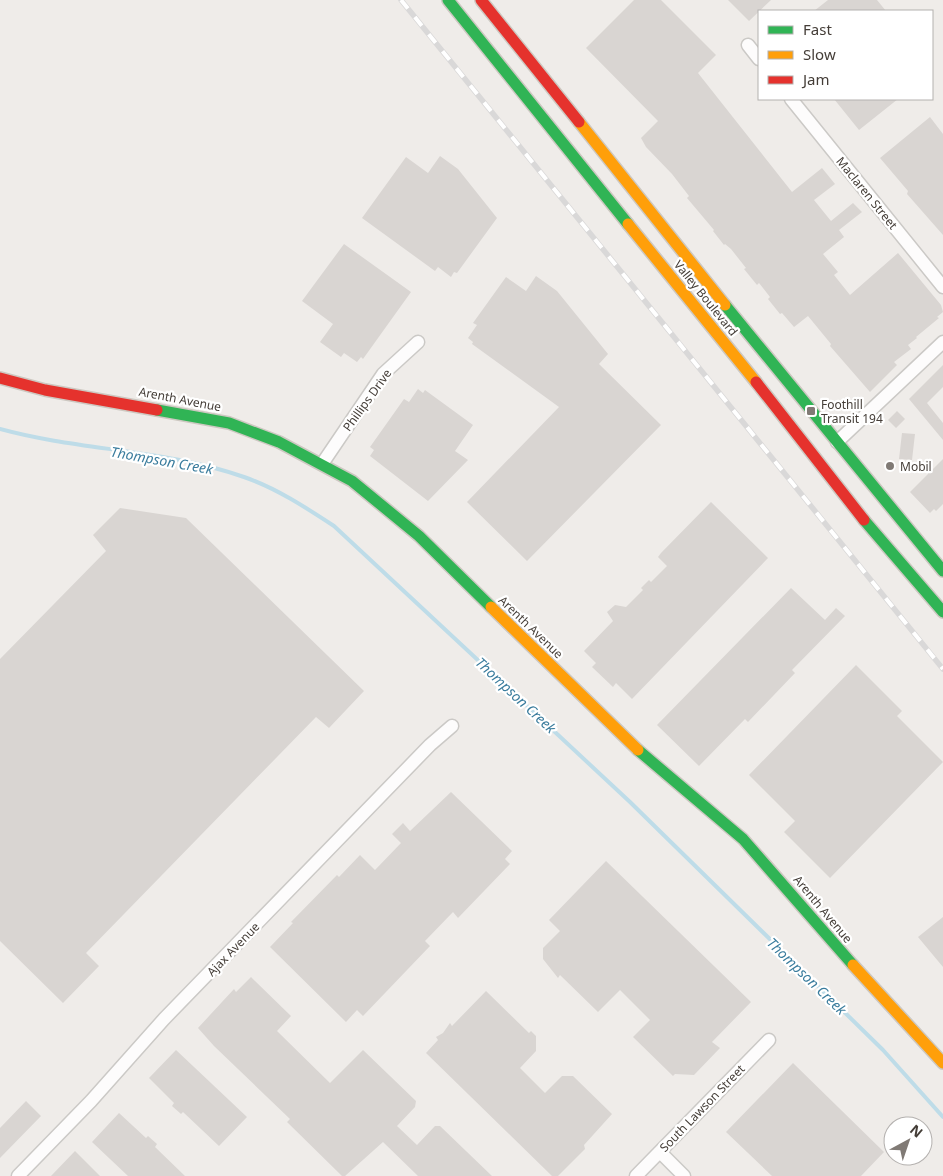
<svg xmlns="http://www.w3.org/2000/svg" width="943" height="1176" font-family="'Noto Sans',sans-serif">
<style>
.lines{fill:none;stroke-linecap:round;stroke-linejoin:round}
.stream{stroke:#bedce8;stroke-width:4}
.building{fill:#d9d5d2}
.street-casing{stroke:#cbc9c6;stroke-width:15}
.fast-casing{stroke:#cdc8c1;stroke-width:14}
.slow-casing{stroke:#cdc8c1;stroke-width:14}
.jam-casing{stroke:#cdc8c1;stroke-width:14}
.street{stroke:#fdfcfc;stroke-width:12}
.fast{stroke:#30b455;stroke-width:11}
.slow{stroke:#ff9f0a;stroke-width:11}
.jam{stroke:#e5322d;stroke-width:11}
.rail-casing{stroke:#d9d8d8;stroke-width:5.5}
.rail{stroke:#fff;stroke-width:4;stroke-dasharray:11;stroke-linecap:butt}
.poi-dot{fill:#807a75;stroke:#fff;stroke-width:2}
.labels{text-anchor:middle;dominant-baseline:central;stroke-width:4.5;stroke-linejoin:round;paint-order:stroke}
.street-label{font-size:12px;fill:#443d37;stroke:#fff}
.poi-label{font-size:12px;fill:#443d37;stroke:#fff;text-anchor:start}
.water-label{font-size:14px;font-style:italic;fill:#3a7c9d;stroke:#fff}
</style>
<rect width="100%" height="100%" fill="#efece9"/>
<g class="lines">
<path class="stream" d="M0,429C80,451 165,449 244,477C276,488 305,507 334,526L630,802L883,1050L943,1117"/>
</g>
<path class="building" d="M634,0H661L716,55L698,73L792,192L822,168L835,184L814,200L831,221L853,203L862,212L839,230L844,237L823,254L838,272L834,275L850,295L898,253L941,305L943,312L937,317L939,318L916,337L917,338L908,345L911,349L894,362L897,365L870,392L830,346L831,344L808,316L794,327L782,313L780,314L768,299L770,297L759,283L757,285L744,269L746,268L731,249L725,244L724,245L713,231L714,230L687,198L689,196L672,174L646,147L641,138L658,121L586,48Z
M728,0H771L749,21Z
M828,0H877L886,11H814Z
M834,99H898L859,130Z
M930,117L943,134V235L907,194L908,191L880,158Z
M440,156L458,169L497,218L457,273L454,272L451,277L438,267L435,271L362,218L406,157L428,173Z
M344,244L411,292L363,359L361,357L357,362L344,353L341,357L320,342L333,324L302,301Z
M536,276L557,291L608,354L599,364L661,425L527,561L467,502L559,407L472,344L473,342L468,338L477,325L473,323L506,277L526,291Z
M943,365V387L927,403L943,423V440L909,399Z
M418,389L423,393L425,390L473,425L455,451L468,460L428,501L370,456L374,450L370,447L404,399L409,402Z
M897,411L905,419L896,428L888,420Z
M902,433L915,434L912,460L899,459Z
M943,459V504L936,511L934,509L930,513L910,492Z
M711,502L768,558L632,699L616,683L613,687L592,667L596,663L584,651L613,621L607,612L615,605L626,607L643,590L641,588L649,580L651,582L667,566L658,557L661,553Z
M120,508L186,518L364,691L329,728L316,717L86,953L99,966L63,1003L0,941V659L106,551L93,535Z
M791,588L825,620L836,608L845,616L792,670L795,673L748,722L745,719L699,766L657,725Z
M856,665L902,711L897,716L943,762L830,878L784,832L795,821L749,775Z
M451,792L512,851L505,859L510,864L458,918L453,912L425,941L430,946L363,1016L357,1010L346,1022L270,947L293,923L291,922L337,875L339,877L360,855L375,870L401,843L392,834L403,823L410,831Z
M606,861L751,1002L712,1042L720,1048L694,1075L675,1074L673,1076L633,1037L650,1020L620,990L598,1012L560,975L558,978L543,959V948L560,931L549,920Z
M943,917V967L918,937Z
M251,977L291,1016L277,1031L330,1083L363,1050L416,1101L415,1107L397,1126L417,1145L435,1126H440L492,1176H418L383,1142L345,1176H342L287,1122L290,1119L214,1046L198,1028L234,989L236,992Z
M486,991L529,1033L531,1031L536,1036V1051L520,1068L545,1093L562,1076H573L612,1114L584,1145L585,1149L558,1176H552L426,1053L438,1040L436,1037L443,1033L450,1023L452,1026Z
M176,1050L247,1117L219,1146L183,1112L181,1114L172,1106L174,1103L149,1078Z
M793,1063L884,1152L861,1176H772L726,1132Z
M26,1101L41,1116L0,1158V1128Z
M119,1113L146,1138L148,1136L157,1144L155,1147L185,1176H128L92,1142Z
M75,1151L100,1176H51Z"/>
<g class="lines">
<defs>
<path id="street" d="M748,45L759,59
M791,99L943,287
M837,442L943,342
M322,464L383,374L418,342
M660,1152L684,1176
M18,1176L91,1101L164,1019L430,745L452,726
M636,1176L769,1040"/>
<path id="fast" d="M448,0L628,224
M725,305L943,571
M157,410L229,423L279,442L352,481L419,536L491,607
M864,520L943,612
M638,750L743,839L853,965"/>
<path id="slow" d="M579,122L725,305
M628,224L756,382
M491,607L638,750
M853,965L943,1063"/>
<path id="jam" d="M481,0L579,122
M0,378L45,390L157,410
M756,382L864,520"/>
</defs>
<use href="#street" class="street-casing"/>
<use href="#fast" class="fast-casing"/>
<use href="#slow" class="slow-casing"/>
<use href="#jam" class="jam-casing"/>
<use href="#street" class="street"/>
<use href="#fast" class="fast"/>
<use href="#slow" class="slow"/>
<use href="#jam" class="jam"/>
<defs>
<path id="rail" d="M401,0L943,669"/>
</defs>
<use href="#rail" class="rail-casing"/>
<use href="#rail" class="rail"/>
</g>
<g class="poi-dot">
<rect x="806" y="406" width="10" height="10" rx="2.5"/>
<circle cx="890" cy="466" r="5"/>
</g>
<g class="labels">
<g class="street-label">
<text transform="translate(867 193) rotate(51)">Maclaren Street</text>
<text transform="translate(706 298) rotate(51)">Valley Boulevard</text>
<text transform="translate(180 399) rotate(11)">Arenth Avenue</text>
<text transform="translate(367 400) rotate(-54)">Phillips Drive</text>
<text transform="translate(531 627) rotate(44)">Arenth Avenue</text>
<text transform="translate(823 909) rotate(50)">Arenth Avenue</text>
<text transform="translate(233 949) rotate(-46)">Ajax Avenue</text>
<text transform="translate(702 1108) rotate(-46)">South Lawson Street</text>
</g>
<g class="poi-label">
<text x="821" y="404">Foothill<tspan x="821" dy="14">Transit 194</tspan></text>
<text x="900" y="466">Mobil</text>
</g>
<g class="water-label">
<text transform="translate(162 460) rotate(10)">Thompson Creek</text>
<text transform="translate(516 695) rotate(43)">Thompson Creek</text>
<text transform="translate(807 976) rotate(44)">Thompson Creek</text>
</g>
</g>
<rect x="758" y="10" width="175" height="90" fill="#ffffff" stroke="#b4b1af"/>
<rect x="768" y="26" width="25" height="8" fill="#30b455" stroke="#b4b1af"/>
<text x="803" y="35" font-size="15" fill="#443d37">Fast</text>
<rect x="768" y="51" width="25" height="8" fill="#ff9f0a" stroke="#b4b1af"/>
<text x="803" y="60" font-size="15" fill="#443d37">Slow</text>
<rect x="768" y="76" width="25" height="8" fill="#e5322d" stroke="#b4b1af"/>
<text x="803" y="85" font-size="15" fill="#443d37">Jam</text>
<g transform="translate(908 1141) rotate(40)"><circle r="24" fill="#ffffff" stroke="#b4b1af"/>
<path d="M0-4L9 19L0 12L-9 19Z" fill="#807a75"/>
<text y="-8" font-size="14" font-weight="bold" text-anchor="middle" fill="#443d37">N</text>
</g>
</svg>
